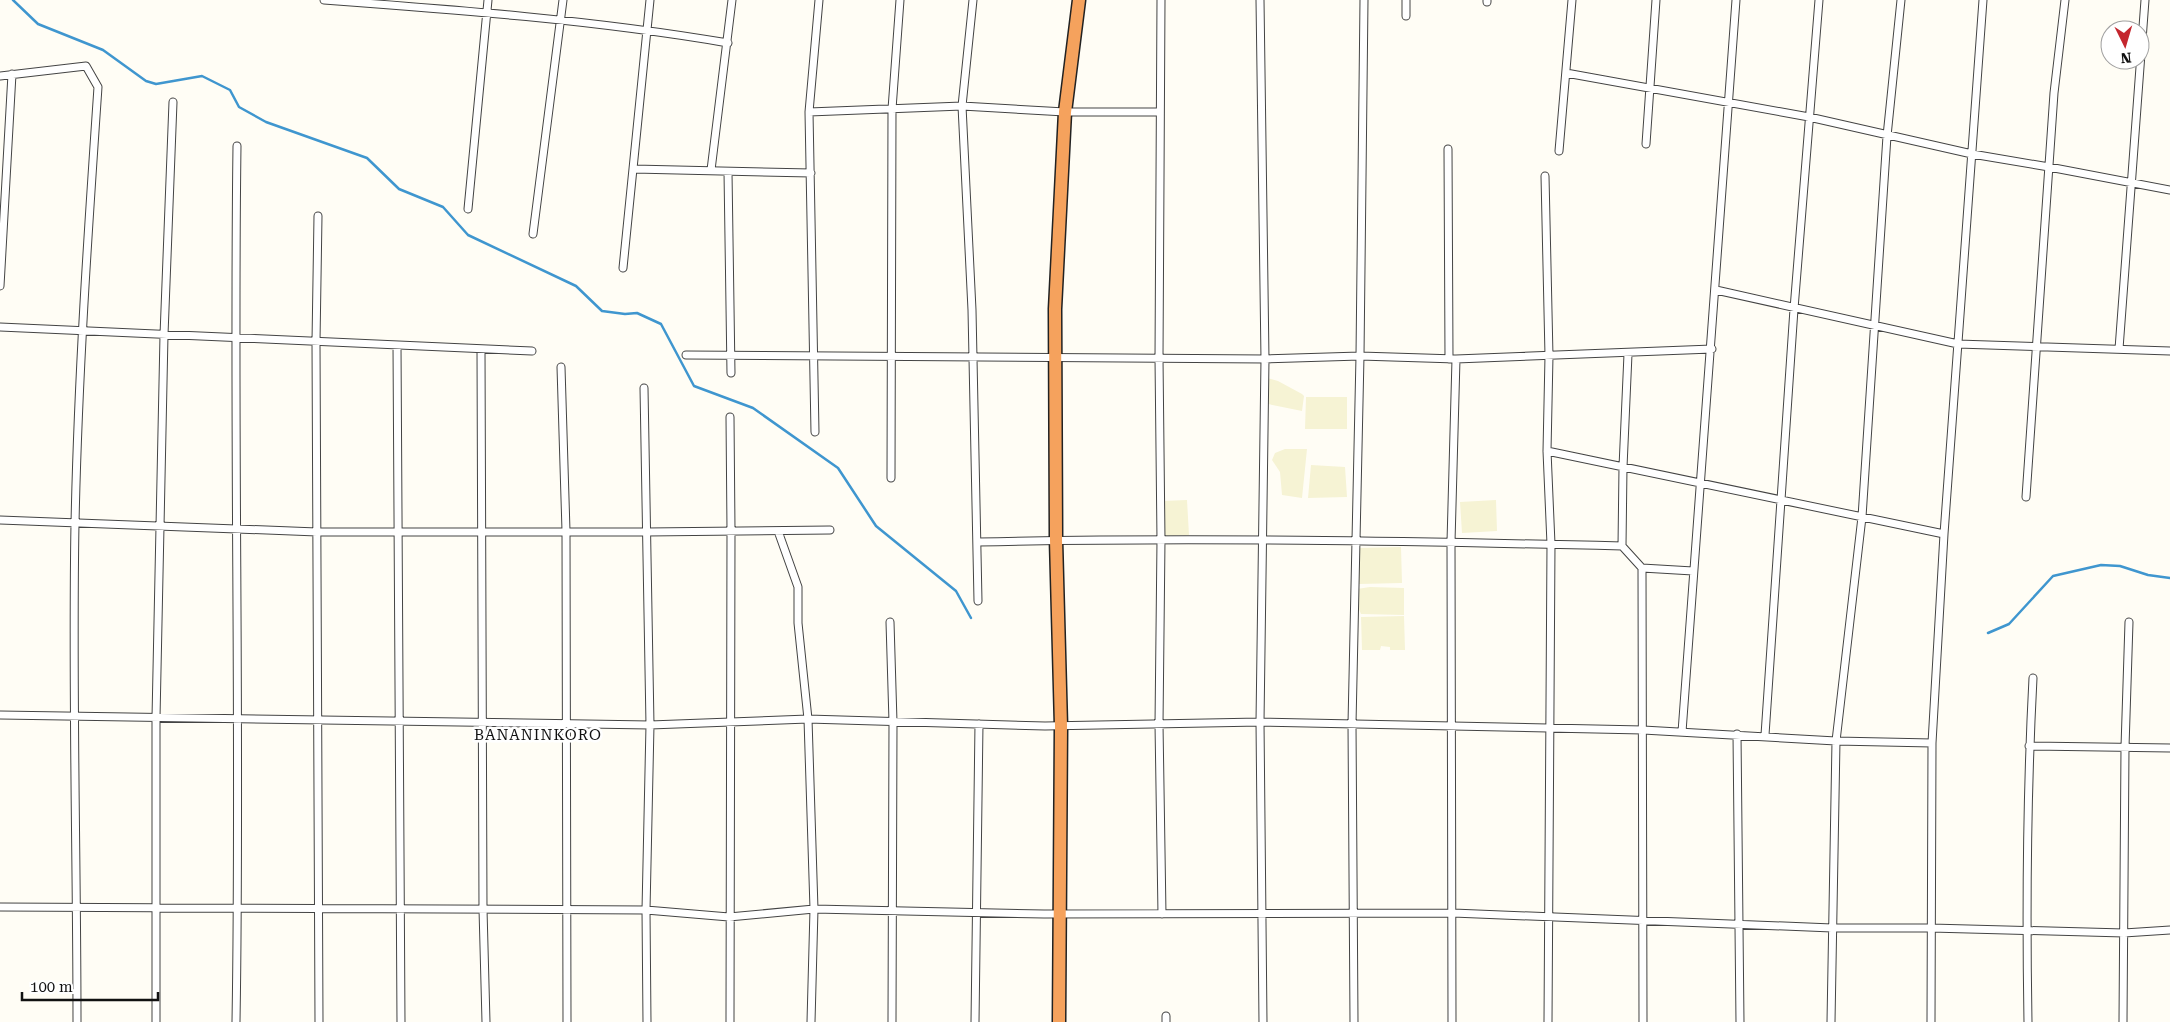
<svg xmlns="http://www.w3.org/2000/svg" width="2170" height="1022" font-family="'Roboto Serif',serif">
<style>
.farmland{fill:#f6f3d4}
.lines{fill:none;stroke-linecap:round;stroke-linejoin:round}
.stream{stroke:#3f96cf;stroke-width:2.5}
.street-casing{stroke:#444;stroke-width:9}
.highway-casing{stroke:#222;stroke-width:15}
.street{stroke:#fff;stroke-width:7}
.highway{stroke:#f5a25d;stroke-width:12}
.labels{text-anchor:middle;dominant-baseline:central;stroke-width:5;stroke-linejoin:round;paint-order:stroke}
.quarter-label{font-size:15px;letter-spacing:1px;fill:#111;stroke:#fff}
</style>
<rect width="100%" height="100%" fill="#fffdf5"/>
<path class="farmland" d="M1267,378L1278,381L1302,394L1304,396L1302,411L1268,404Z
M1306,397H1347V429H1305Z
M1285,449H1307L1302,498L1282,495L1280,472L1272,460L1275,453Z
M1311,465L1345,467L1347,497L1308,498Z
M1187,500L1189,535L1164,536L1163,501Z
M1496,500L1497,531L1462,533L1460,502Z
M1401,547L1402,583L1359,584V548Z
M1370,587L1404,588V615L1361,614L1356,602L1357,589Z
M1404,616L1405,650H1390V647L1381,646L1380,650H1362L1361,617Z"/>
<g class="lines">
<path class="stream" d="M13,0L38,24L103,50L146,81L156,84L202,76L230,90L239,107L266,122L367,158L399,189L443,207L468,235L576,286L602,311L625,314L637,313L661,324L694,386L753,408L838,468L876,526L956,591L971,618
M1988,633L2009,624L2053,576L2101,565L2120,566L2148,575L2170,578"/>
<defs>
<path id="street" d="M324,0C459,10 594,20 728,43
M973,0L962,106L972,310L978,601
M1161,0L1159,358L1161,540L1159,724L1162,914
M1260,0L1265,359L1260,722L1263,1022
M1487,2V0
M1406,16V0
M1566,73L1809,117L1972,154L2049,167L2170,190
M0,76L86,66L98,87C88,233 78,378 75,524C72,690 77,856 77,1022
M809,112L962,106L1065,112H1160
M1646,144L1656,0
M1448,149L1449,359
M1559,151L1572,0
M634,169L811,173
M711,170L732,0
M728,172L731,373
M1545,176L1549,356L1547,451L1551,544L1548,1022
M468,209L488,0
M318,216L316,342L319,1022
M533,234L563,0
M623,268L650,0
M0,286L12,74
M1716,290L1958,344L2170,351
M0,327L532,351
M397,345L401,1022
M481,349L483,909L486,1022
M2119,349L2145,0
M1628,354L1623,467L1622,546L1642,568L1693,571
M686,355L1265,359L1360,356L1456,359L1712,349
M561,367L566,531L567,1022
M644,388L650,725L646,910L647,1022
M815,432L809,112L819,0
M1547,451L1944,534
M891,478L892,109L900,0
M2026,497L2054,93L2065,0
M0,520L317,532H647L830,530
M778,531L798,587V623L808,719L814,909L811,1022
M978,542C1193,537 1407,541 1622,546
M1642,568L1643,1022
M890,622L893,722L892,1022
M0,715L650,725L808,719L1045,726L1260,722L1643,730L1836,741L1932,743
M1682,732C1699,488 1719,244 1736,0
M1737,734L1740,1022
M1765,735L1794,309L1819,0
M2029,746L2170,748
M0,907L646,910L729,917L814,909L1044,914L1453,913L1832,928H1931L2124,933L2170,930
M156,1022V718L164,335L173,102
M236,1022C241,730 233,438 237,146
M730,1022L731,530L730,417
M975,1022L979,724
M1166,1022V1016
M1354,1022L1352,724L1360,356L1364,0
M1452,1022L1451,542L1456,359
M1831,1022L1836,741L1862,517L1887,136L1901,0
M1931,1022L1932,743L1944,534L1983,0
M2028,1022C2026,907 2027,792 2033,678
M2123,1022L2125,747L2129,622"/>
<path id="highway" d="M1059,1022L1061,726L1056,540L1055,309L1065,112L1079,0"/>
</defs>
<use href="#street" class="street-casing"/>
<use href="#highway" class="highway-casing"/>
<use href="#street" class="street"/>
<use href="#highway" class="highway"/>
</g>
<g class="labels">
<g class="quarter-label">
<text x="538" y="735">BANANINKORO</text>
</g>
</g>
<g transform="translate(2125 45) rotate(175)"><circle r="24" fill="#ffffff" stroke="#a0a0a0"/>
<path d="M0-4L9 19L0 12L-9 19Z" fill="#c4262e"/>
<text y="-8" font-size="14" font-weight="bold" text-anchor="middle" fill="#111111">N</text>
</g>
<path d="M22 992v8h136v-8" fill="none" stroke="#111111" stroke-width="2.5"/>
<text x="30" y="992" font-size="15" fill="#111111" stroke="#ffffff" stroke-width="4" paint-order="stroke">100 m</text>
</svg>
